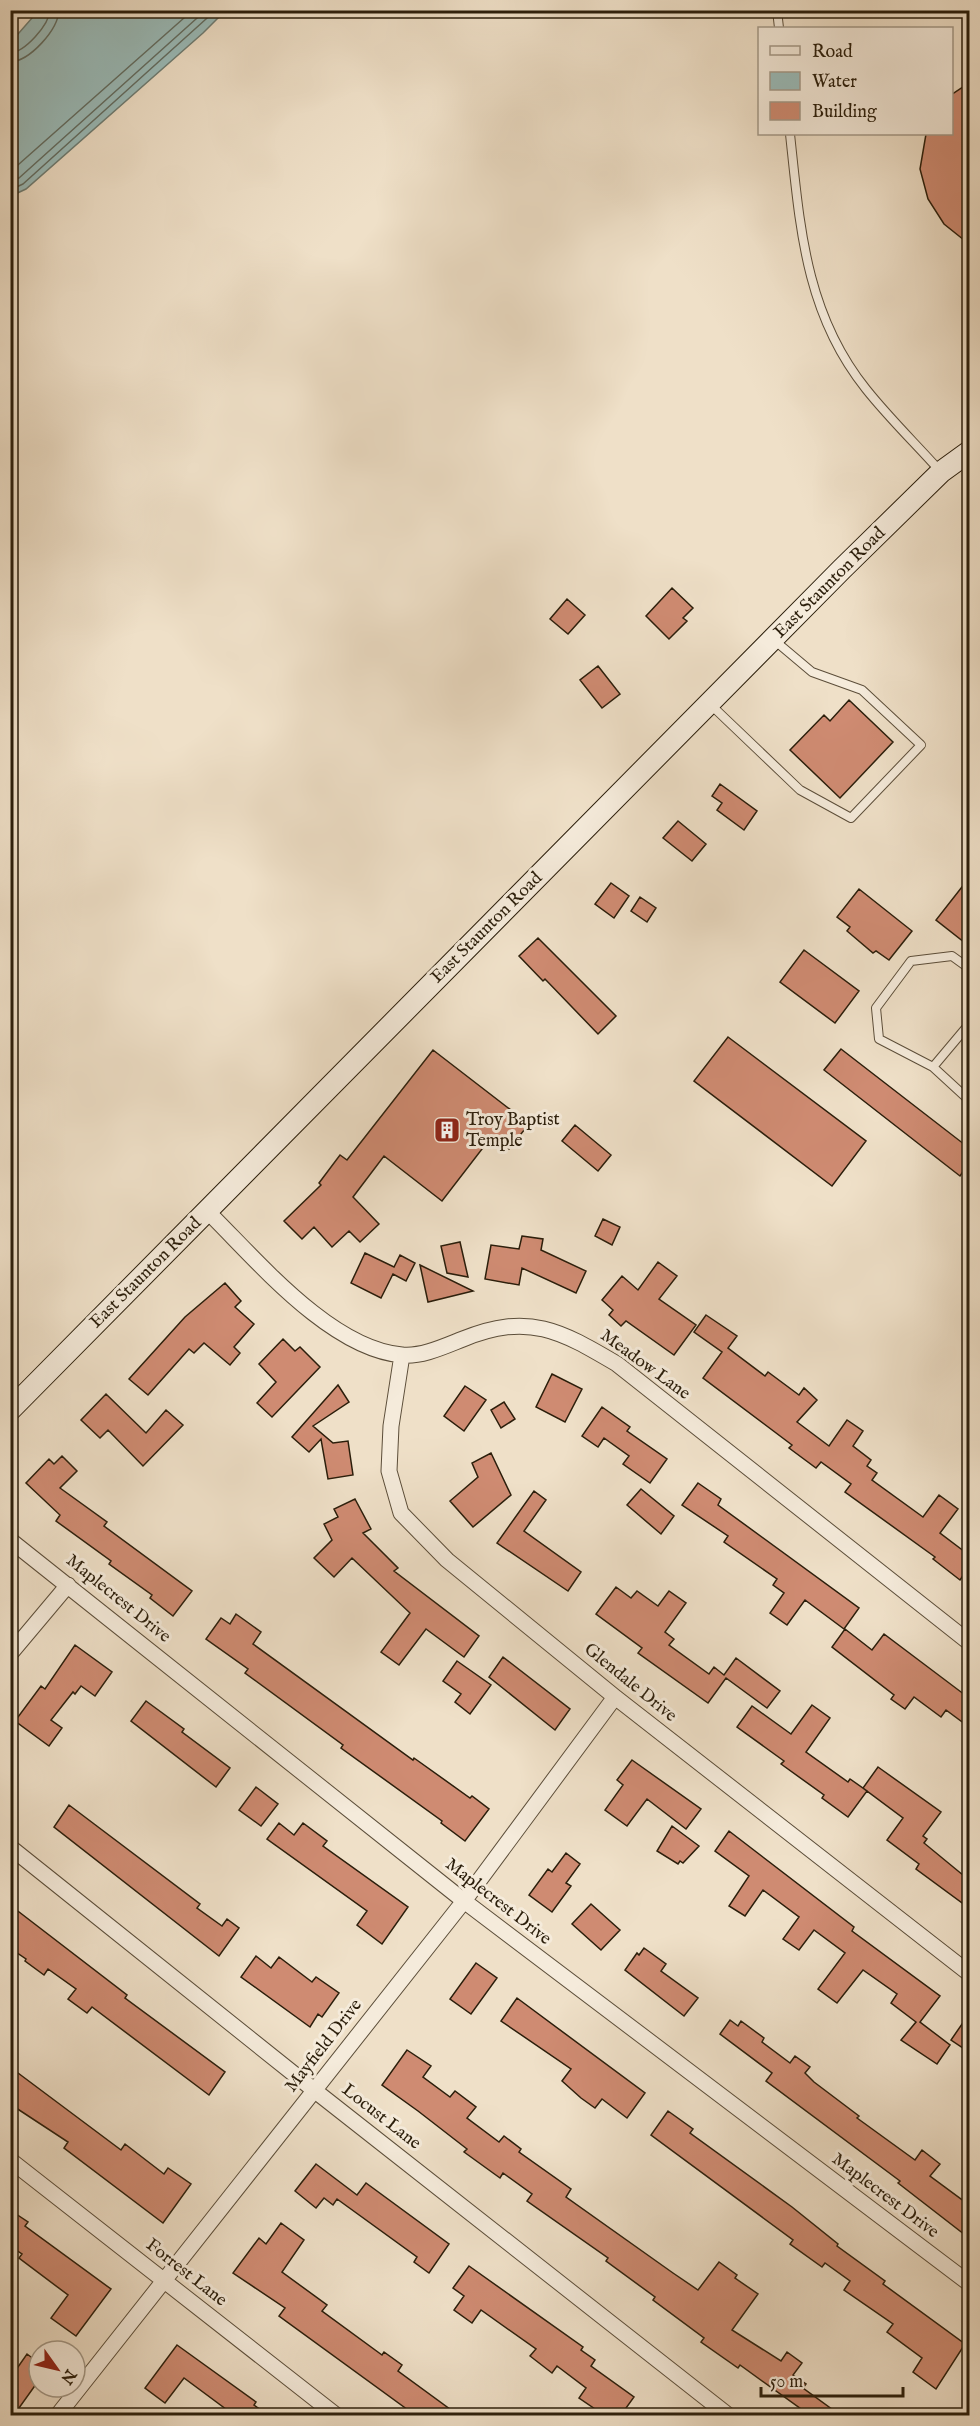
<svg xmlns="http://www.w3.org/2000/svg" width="980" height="2426" font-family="'IM FELL English',serif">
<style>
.water{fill:#9abcba;stroke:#6e7d74;stroke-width:1.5}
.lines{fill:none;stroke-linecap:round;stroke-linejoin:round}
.shore{stroke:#626d62;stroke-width:1.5}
.building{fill:#cf8b72;stroke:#2b1e0b;stroke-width:1.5}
.lane-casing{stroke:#5c4e3a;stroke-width:10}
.street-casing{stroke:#5c4e3a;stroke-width:17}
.secondary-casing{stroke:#2b1e0b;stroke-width:23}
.lane{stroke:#f5ebdb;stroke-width:8}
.street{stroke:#f5ebdb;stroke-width:15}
.secondary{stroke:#f5ebdb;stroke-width:21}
.labels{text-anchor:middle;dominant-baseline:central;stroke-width:6;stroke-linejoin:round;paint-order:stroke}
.street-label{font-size:18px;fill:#2b1e0b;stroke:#f5ebdb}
.poi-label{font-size:18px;fill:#2b1e0b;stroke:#f5ebdb;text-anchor:start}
</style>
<rect width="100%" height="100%" fill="#efe0c8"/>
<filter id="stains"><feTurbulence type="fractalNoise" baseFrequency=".00333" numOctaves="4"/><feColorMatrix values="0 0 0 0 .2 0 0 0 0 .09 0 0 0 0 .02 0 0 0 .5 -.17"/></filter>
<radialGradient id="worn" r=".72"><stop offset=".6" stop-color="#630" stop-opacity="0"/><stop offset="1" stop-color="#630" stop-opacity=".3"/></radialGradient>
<path class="water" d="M39,10L225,11L203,33L26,189L11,196V42Z"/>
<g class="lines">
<path class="shore" d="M10,53C25,52 49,25 50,10
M10,62C30,61 58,30 59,10
M10,172L193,10
M10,181L19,178L206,10
M10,190L23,184L216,10"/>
</g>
<path class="building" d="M969,83V244L944,224L928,199L920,169L926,134H951V95Z
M672,588L693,608L683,618L687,621L669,639L646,616Z
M567,599L585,615L568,634L550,619Z
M598,666L620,694L602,708L580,680Z
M849,700L893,742L840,798L790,750L824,715L830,721Z
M720,784L757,811L744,830L717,810L722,803L712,796Z
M678,821L706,844L692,861L663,838Z
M969,878V946L936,920Z
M611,883L629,896L614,918L595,904Z
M859,889L912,931L889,960L876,951L873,953L847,931L850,927L837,917Z
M640,897L656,908L647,922L631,911Z
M538,938L616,1016L598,1034L545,979L543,981L519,956Z
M804,950L859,991L835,1023L780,982Z
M728,1037L866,1141L832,1186L694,1081Z
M841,1049L969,1148V1163L960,1176L824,1070Z
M433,1050L529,1124L509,1149L492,1136L442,1201L384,1156L353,1197L379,1224L360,1242L349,1231L332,1247L314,1227L302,1239L284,1221L321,1185L319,1183L340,1155L347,1160Z
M575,1125L611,1155L598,1171L562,1141Z
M603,1219L620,1227L612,1245L595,1236Z
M522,1236L543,1239L541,1250L586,1271L576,1293L522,1268L519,1285L485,1279L491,1245L519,1249Z
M460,1242L468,1277L447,1273L441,1246Z
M365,1253L394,1267L400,1255L415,1263L406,1281L393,1274L381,1298L351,1283Z
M658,1262L677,1276L659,1299L696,1325L674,1355L626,1321L621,1326L609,1315L613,1310L602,1300L622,1276L638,1290Z
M420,1265L473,1291L428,1302Z
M225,1283L241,1301L235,1307L254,1324L234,1347L240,1353L230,1365L204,1343L194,1353L189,1349L148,1395L129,1379L185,1317Z
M706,1315L737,1336L728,1348L765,1376L768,1372L799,1395L804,1388L817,1400L797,1422L829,1446L847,1420L863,1431L853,1446L871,1460L867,1466L877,1473L872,1480L923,1517L939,1495L958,1509L940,1533L969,1555V1567L960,1580L933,1559L935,1557L845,1492L851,1484L821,1462L816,1468L789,1448L792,1445L703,1378L722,1352L694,1332Z
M283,1339L295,1351L300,1347L320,1367L272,1417L257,1403L276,1382L259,1364Z
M552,1374L582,1389L565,1422L536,1407Z
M338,1385L349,1402L313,1426L333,1443L348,1441L353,1475L328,1479L321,1439L309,1452L292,1437Z
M465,1386L486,1400L464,1431L444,1416Z
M106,1394L146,1433L166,1410L183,1425L143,1466L108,1430L100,1438L81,1420Z
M504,1402L515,1419L501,1428L491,1410Z
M602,1407L630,1427L627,1431L667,1459L650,1483L623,1464L629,1456L604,1438L598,1447L582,1436Z
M491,1453L511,1495L473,1527L450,1501L478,1477L472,1463Z
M62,1456L77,1471L60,1488L107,1522L104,1526L192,1591L173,1616L150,1598L152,1595L109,1564L111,1561L56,1521L60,1515L26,1483L49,1459L54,1464Z
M698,1483L721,1499L718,1505L859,1608L844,1629L805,1600L787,1625L770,1613L784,1593L773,1585L777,1579L724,1542L728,1536L682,1505Z
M641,1489L674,1516L661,1534L627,1505Z
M534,1491L546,1500L524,1531L581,1572L568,1591L497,1543Z
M355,1499L371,1529L363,1533L398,1568L394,1571L479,1636L464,1657L426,1629L399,1665L381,1652L410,1613L352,1558L334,1577L314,1558L332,1540L324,1524L338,1517L334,1509Z
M616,1587L631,1598L637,1591L658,1606L669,1591L686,1603L665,1632L674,1639L669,1645L709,1674L714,1667L724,1675L736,1658L780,1691L767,1708L726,1678L708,1703L638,1653L642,1648L596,1614Z
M236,1614L261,1632L253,1644L413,1760L414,1758L470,1798L472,1796L489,1809L465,1841L441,1823L442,1821L341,1748L343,1745L245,1673L248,1669L206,1639L221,1618L230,1624Z
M845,1629L872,1650L884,1634L969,1698V1727L946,1710L941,1717L914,1697L905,1709L891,1699L894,1695L832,1647Z
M75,1645L112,1672L95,1696L81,1686L75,1694L73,1692L51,1720L62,1728L49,1746L15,1721L41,1686L45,1689Z
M503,1657L570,1709L555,1730L489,1677Z
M457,1661L491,1685L470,1714L455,1702L461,1694L443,1681Z
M146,1701L184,1729L182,1732L230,1768L216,1787L131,1721Z
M812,1705L830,1718L806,1752L848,1782L850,1779L867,1791L848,1817L822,1798L824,1795L781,1764L784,1761L737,1727L752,1706L791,1734Z
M632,1760L701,1809L686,1829L647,1799L627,1826L605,1810L623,1785L617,1780Z
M878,1767L941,1812L923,1836L927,1839L924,1843L969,1880V1908L916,1869L919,1864L887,1840L903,1818L863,1788Z
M256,1787L278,1804L261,1826L239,1810Z
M69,1805L200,1904L197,1908L222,1926L227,1919L239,1928L219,1956L54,1827Z
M279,1823L294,1835L303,1823L327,1841L323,1846L408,1907L382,1944L357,1925L367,1911L267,1839Z
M672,1826L699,1846L683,1863L680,1861L678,1864L657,1851Z
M729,1831L854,1927L852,1931L940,1996L920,2022L950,2045L937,2064L901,2040L916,2022L891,2003L897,1994L863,1970L837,2003L818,1989L845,1953L814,1930L799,1950L783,1939L799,1917L763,1890L745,1916L729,1906L749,1876L715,1851Z
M566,1853L580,1864L566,1883L571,1886L552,1912L529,1895L548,1869L552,1872Z
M591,1904L620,1930L601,1950L572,1924Z
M10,1905L127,1995L125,1998L225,2072L209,2095L92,2007L87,2013L68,1999L76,1989L48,1969L44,1975L25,1961L26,1959L10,1948Z
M644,1948L666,1964L661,1971L698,1998L684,2016L625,1970L637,1953L639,1955Z
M256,1956L271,1968L279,1957L312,1982L316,1977L339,1993L322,2017L318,2014L310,2027L241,1977Z
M476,1963L497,1978L471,2014L450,1999Z
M517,1998L645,2093L627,2118L602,2099L595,2108L581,2098L562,2081L571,2069L501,2021Z
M969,2014V2052L951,2040Z
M730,2020L738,2026L741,2021L764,2038L762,2042L790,2063L795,2056L810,2067L805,2073L814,2082L859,2116L857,2118L915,2160L922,2150L940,2164L930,2176L969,2205V2238L898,2183L900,2181L766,2081L772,2073L720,2034Z
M407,2050L431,2066L423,2077L450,2097L455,2091L476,2107L467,2118L499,2142L504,2136L521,2149L519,2152L571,2189L566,2197L673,2273L698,2290L719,2262L737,2275L735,2278L758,2294L732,2330L781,2361L787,2352L802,2363L793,2375L806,2384L803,2388L840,2415H796L801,2409L740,2365L738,2368L701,2342L704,2338L653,2300L655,2297L606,2261L608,2258L527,2201L532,2194L503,2173L500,2178L464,2152L467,2149L418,2111L382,2085Z
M10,2067L121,2150L125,2144L164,2174L168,2168L191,2184L163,2223L64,2148L68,2142L10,2104Z
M668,2111L693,2129L690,2133L792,2207L838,2244L837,2246L885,2281L883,2284L965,2344L936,2389L913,2372L922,2358L887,2332L893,2324L844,2290L850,2281L825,2263L822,2267L790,2244L793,2240L651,2135Z
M316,2164L357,2195L366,2183L449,2244L429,2273L414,2262L417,2257L337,2199L333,2205L324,2198L316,2208L295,2191Z
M10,2210L28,2222L25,2226L111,2289L76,2336L51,2318L68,2295L19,2258L22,2254L10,2246Z
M281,2223L304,2240L282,2272L327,2305L322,2311L382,2355L384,2352L402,2365L398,2371L458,2415H415L279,2316L285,2308L233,2273L259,2238L266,2244Z
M469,2266L583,2347L581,2350L595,2360L591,2366L634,2397L621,2415H604L579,2398L586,2388L557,2366L552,2373L530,2356L536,2349L481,2310L472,2323L454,2310L464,2296L453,2288Z
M177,2345L256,2402L254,2405L268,2415H234L184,2378L165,2403L145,2388Z
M27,2354L39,2363V2380L14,2415H10V2362L18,2367Z"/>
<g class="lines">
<defs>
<path id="lane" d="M777,10L779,28
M790,134C800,226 805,313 866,389C889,418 916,444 940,471
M711,705L800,790L851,818L921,745L862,690L812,672L774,640
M970,969L952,956L911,961L876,1008L879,1039L933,1067L970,1101
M933,1067L970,1023"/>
<path id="street" d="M207,1211C256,1259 330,1349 402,1355C422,1357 445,1346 463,1339C529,1312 561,1331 617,1364L970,1643
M402,1355L391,1426L389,1471L401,1513L447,1560L615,1697L970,1974
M10,1540L464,1901L970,2284
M10,1654L68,1585
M10,1847L314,2090L729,2416
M10,2160L337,2416
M57,2416L464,1901L615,1697
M968,2416L970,2414"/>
<path id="secondary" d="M10,1410L842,569L941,472L970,451"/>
</defs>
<use href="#lane" class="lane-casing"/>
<use href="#street" class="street-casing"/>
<use href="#secondary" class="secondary-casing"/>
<use href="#lane" class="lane"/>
<use href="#street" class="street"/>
<use href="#secondary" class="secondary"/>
</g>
<defs>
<symbol id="building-square" viewBox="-11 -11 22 22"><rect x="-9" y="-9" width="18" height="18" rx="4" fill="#8f2418" stroke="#f5ebdb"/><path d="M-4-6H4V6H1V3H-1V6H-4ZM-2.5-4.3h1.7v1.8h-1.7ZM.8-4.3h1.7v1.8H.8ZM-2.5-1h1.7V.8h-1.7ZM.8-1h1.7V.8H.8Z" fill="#fff"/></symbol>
</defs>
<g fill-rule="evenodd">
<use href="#building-square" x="432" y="1115" width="30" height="30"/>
</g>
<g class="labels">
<g class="street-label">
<text transform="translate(830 583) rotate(-45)">East Staunton Road</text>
<text transform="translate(487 928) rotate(-45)">East Staunton Road</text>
<text transform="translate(146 1273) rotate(-45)">East Staunton Road</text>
<text transform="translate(645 1365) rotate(36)">Meadow Lane</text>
<text transform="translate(118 1599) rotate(39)">Maplecrest Drive</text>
<text transform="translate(630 1683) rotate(39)">Glendale Drive</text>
<text transform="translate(498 1902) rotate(38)">Maplecrest Drive</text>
<text transform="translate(324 2046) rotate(-52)">Mayfield Drive</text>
<text transform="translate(381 2117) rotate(38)">Locust Lane</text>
<text transform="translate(885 2196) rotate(37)">Maplecrest Drive</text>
<text transform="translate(186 2273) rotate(38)">Forrest Lane</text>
</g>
<g class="poi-label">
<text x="466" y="1120">Troy Baptist<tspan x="466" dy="21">Temple</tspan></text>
</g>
</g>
<rect width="980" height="2426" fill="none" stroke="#efe0c8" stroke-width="36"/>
<rect x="12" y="12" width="956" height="2402" fill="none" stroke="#2b1e0b" stroke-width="3"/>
<rect x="18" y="18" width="944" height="2390" fill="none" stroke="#2b1e0b" stroke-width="1.5"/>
<rect x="758" y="27" width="195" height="108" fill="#f5ebdb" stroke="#a49988" stroke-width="1.5"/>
<rect x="770" y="46" width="30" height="9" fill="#f5ebdb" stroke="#a49988" stroke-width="1.5"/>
<text x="812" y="57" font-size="18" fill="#2b1e0b">Road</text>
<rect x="770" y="72" width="30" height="18" fill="#9abcba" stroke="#a49988" stroke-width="1.5"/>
<text x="812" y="87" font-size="18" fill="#2b1e0b">Water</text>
<rect x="770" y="102" width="30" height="18" fill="#cf8b72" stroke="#a49988" stroke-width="1.5"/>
<text x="812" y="117" font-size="18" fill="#2b1e0b">Building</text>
<g transform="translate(57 2369) rotate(124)"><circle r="28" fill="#f5ebdb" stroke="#a49988" stroke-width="1.5"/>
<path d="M0-4.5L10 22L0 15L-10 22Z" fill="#8f2418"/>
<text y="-9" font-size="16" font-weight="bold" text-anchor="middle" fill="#2b1e0b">N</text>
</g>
<path d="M761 2387v9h142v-9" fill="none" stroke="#2b1e0b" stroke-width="3"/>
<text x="770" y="2387" font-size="18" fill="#2b1e0b" stroke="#f5ebdb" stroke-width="4.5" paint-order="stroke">50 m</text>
<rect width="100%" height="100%" filter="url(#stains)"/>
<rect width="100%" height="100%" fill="url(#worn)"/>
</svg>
